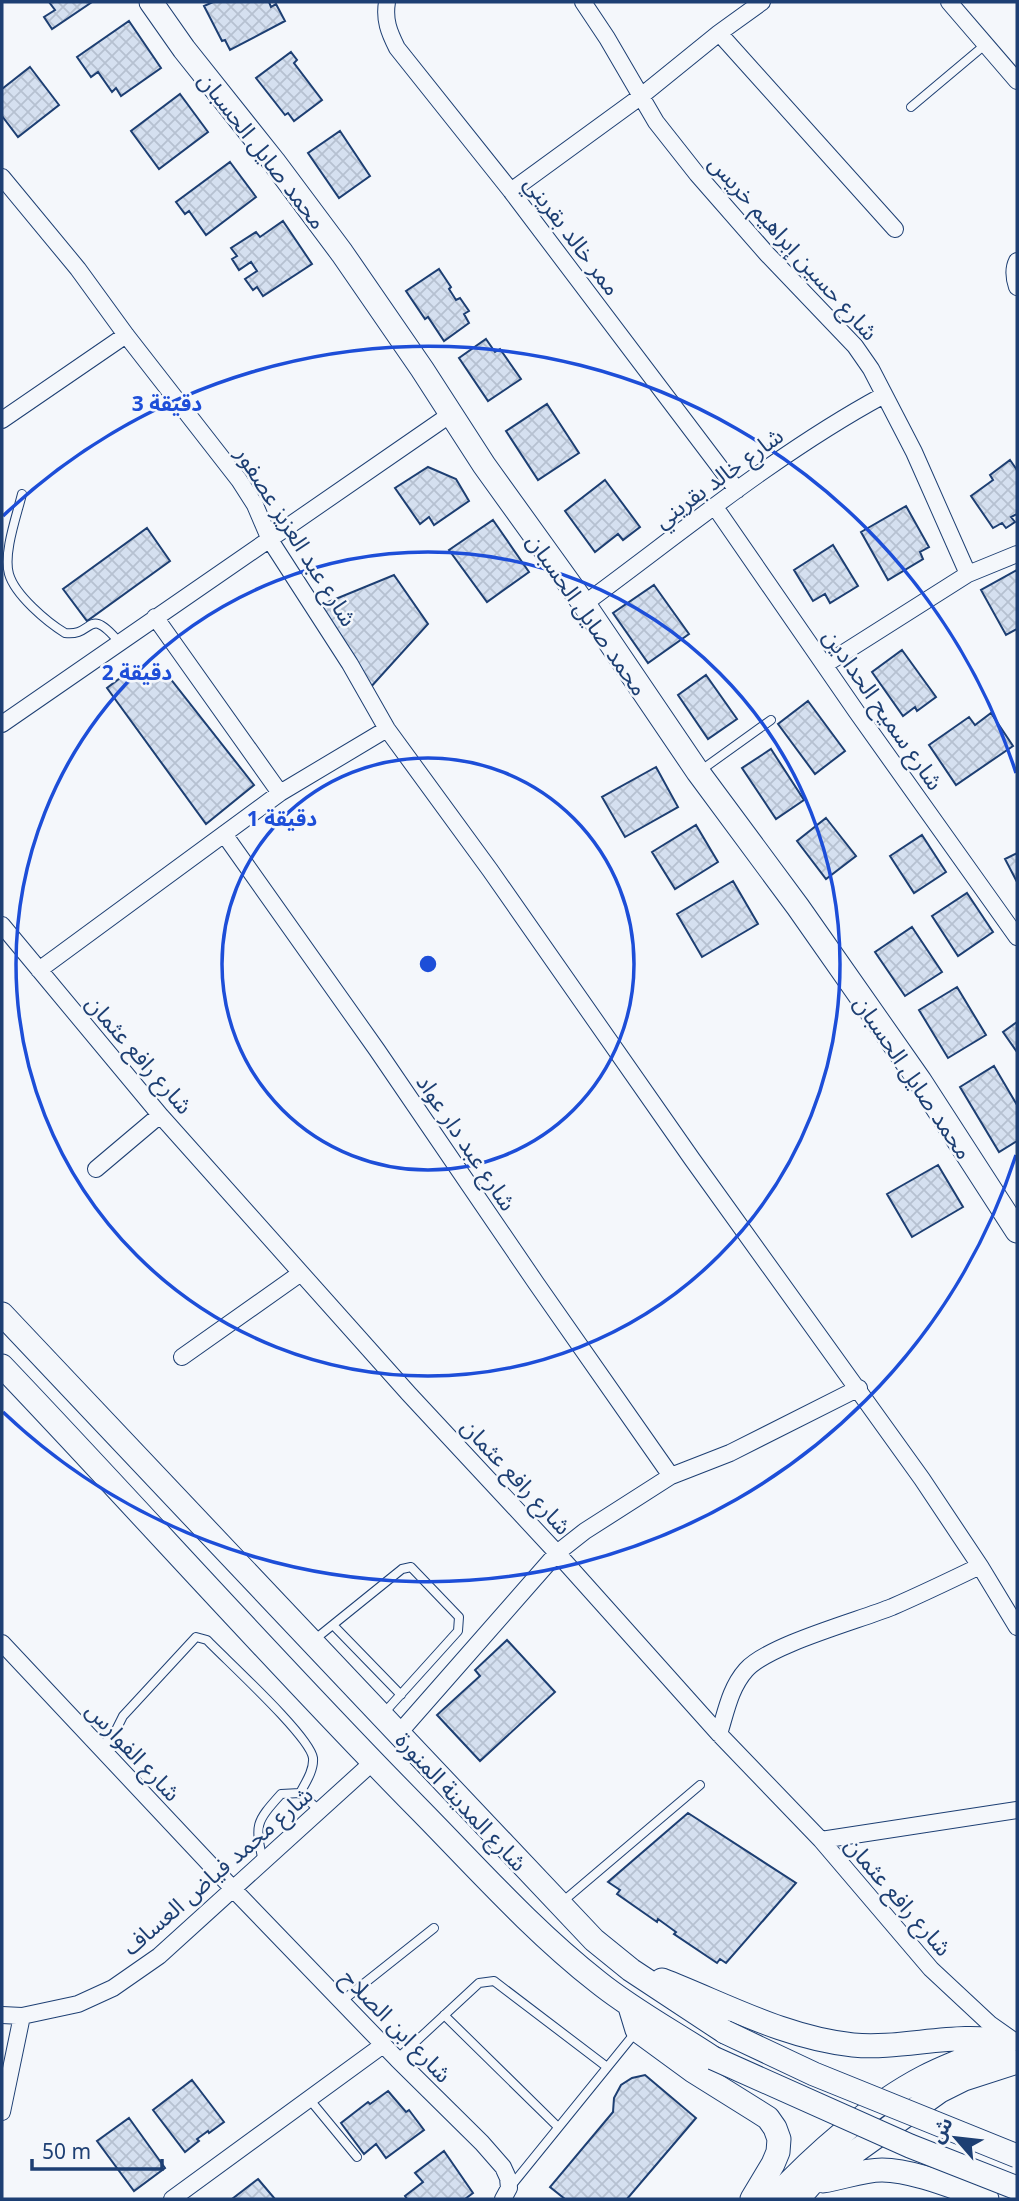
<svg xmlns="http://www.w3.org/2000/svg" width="1019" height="2201" font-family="'Noto Sans','Noto Sans Arabic',sans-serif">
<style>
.building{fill:url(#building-cross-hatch);stroke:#1d3f73;stroke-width:2}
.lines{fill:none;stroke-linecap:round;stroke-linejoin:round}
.lane-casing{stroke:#1d3f73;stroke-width:10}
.street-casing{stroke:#1d3f73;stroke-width:18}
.secondary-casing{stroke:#1d3f73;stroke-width:25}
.lane{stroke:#f4f7fb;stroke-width:8}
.street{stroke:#f4f7fb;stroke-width:16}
.secondary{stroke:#f4f7fb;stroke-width:23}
.secondary-bridge-casing{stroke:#1d3f73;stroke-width:25;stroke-linecap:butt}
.secondary-bridge{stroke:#f4f7fb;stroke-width:23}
.ring{fill:none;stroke:#1d4ed8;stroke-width:3.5}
.labels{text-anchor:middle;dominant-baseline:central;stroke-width:5;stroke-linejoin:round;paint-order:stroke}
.street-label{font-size:23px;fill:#1d3f73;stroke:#f4f7fb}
.centre{fill:#1d4ed8;stroke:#f4f7fb;stroke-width:3.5}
.ring-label{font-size:21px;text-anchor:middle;font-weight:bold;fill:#1d4ed8;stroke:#f4f7fb;stroke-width:5;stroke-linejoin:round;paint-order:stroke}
</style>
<defs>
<pattern id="building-cross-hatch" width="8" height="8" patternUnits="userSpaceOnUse" patternTransform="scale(1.75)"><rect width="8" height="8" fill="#d5e0f0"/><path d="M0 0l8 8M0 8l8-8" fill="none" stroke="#b6c1d1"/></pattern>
</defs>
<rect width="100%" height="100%" fill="#f4f7fb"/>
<path class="building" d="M49,2H92L52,29L44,17L55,10Z
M213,2H269L271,7L276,4L285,21L230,50L225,40L222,41L204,6Z
M129,21L161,68L121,96L116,88L112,92L98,72L91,77L77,57Z
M291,52L297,60L294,63L322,100L294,121L288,113L285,115L256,78Z
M30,67L59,105L18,137L2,116V89Z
M180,94L208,132L159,169L131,131Z
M340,131L370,176L339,198L308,153Z
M230,162L256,197L206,235L189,211L185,214L176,202Z
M283,221L312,264L263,296L257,287L253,290L245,279L257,271L251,262L239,270L232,259L237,256L231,248L256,232L260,237Z
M439,269L451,287L449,289L456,300L460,298L469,311L464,314L469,323L444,341L428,317L425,319L406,291Z
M486,339L495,352L500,349L521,379L488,401L459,358Z
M547,404L579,453L538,480L506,431Z
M1010,460L1017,470V514L1011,517L1015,522L1006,528L1002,523L993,528L971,496L993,480L990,475Z
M428,467L456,479L469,501L434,525L429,517L420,524L395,488Z
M605,480L640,527L623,540L618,534L595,552L565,511Z
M906,506L929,547L920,552L923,559L888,580L861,532Z
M493,520L529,572L487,602L449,550Z
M147,528L170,561L87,621L63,589Z
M833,545L858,586L830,603L825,594L813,601L794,570Z
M1017,570V629L1006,635L981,590Z
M394,575L428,624L369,689L316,607Z
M654,585L689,634L648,663L613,613Z
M902,650L936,697L917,711L915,707L903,716L872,672Z
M128,672L169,677L254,785L206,824L107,688Z
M706,675L737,719L708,739L678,695Z
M808,701L845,751L815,774L778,724Z
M991,713L1013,746L956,785L929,745L969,717L975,725Z
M771,749L804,800L776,819L742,768Z
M656,767L678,807L625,837L602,797Z
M826,818L856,856L826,879L797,841Z
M696,825L718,862L675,889L652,852Z
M922,835L946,872L914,893L890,856Z
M1017,853V882L1005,859Z
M733,881L758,924L702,957L677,914Z
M967,893L993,932L958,956L932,916Z
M912,927L942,972L905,996L875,952Z
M957,987L986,1035L948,1058L919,1010Z
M1017,1022V1052L1003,1032Z
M994,1066L1017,1105V1141L999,1152L960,1087Z
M938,1165L963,1207L912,1237L887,1194Z
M507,1640L555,1692L480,1761L437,1715L480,1676L475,1670Z
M688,1813L796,1883L726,1963L720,1959L717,1963L674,1934L676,1932L658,1919L657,1922L617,1894L620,1890L608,1882Z
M645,2075L696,2118L627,2199H565L550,2187L613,2112L614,2098L621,2085L632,2078Z
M192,2080L224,2122L209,2133L208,2131L197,2139L199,2141L185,2152L153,2110Z
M388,2091L406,2112L409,2110L424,2130L386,2158L376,2144L364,2154L341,2123L368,2102L370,2104Z
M129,2118L165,2168L134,2191L97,2141Z
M444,2151L473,2193L465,2199H407L405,2196L423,2182L415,2173Z
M258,2179L275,2199H232Z"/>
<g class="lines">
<defs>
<path id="lane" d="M911,107L986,44
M22,494C17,515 3,553 9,574C15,595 47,622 65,633C94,637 87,604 119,642
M700,771L771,720
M333,1625L401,1695
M314,1640L402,1569L411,1567L459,1617L458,1631L384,1713
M100,1749L116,1730L123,1716L196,1637L207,1640C226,1660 310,1736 313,1758C314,1770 306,1782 300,1793
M263,1862C255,1824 255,1823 281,1794L300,1793L320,1811
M561,1903L700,1785
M342,2001L434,1928
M444,2015L558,2127
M397,2059L479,1983L494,1981L607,2067
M310,2100L357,2157
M511,2186L635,2033"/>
<path id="street" d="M387,2C384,20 389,32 397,48L511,191L737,490
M583,2L607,38L656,122L697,174L767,254L855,346L871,369L914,452L968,574
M949,2L1017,81
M719,33L895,229
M2,177L78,269L126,335L239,480L255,505L270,540L350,664L387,729L490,870L692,1159L922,1479L980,1566L1017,1627
M511,191L640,97L719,33L762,2
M1017,261C1013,269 1014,278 1017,287
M2,420L126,335
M715,507L856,711L1017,937
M584,604C682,532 777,453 884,395
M155,617L280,793
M826,664L968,574L1017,554
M2,724L451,414
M224,834L377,1050L536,1283L671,1476
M2,925L160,1115L409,1394L557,1553L719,1734L821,1840L931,1969L990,2024L1014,2041
M39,970L280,793L387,729
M96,1169L160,1115
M182,1357L301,1273
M2,1643L234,1890L397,2059L482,2143L503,2167L508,2178L509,2188L503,2199
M399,1733L557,1553L585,1531L671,1476L730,1453L859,1388
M719,1734C726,1712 730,1688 746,1670C768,1645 857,1621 892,1607C922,1594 951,1580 980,1566
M821,1840L1017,1810
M2,2015L22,2016L78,2004L113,1988L159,1956L373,1762
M2,2112L22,2016
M172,2199L383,2045"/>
<path id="secondary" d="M151,2L184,49L274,162L342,253L422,369L484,465L584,604L698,772L798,907L920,1081L1017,1231
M2,1314L594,1940L631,1970L725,2032
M2,1366C142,1513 277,1665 419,1809C477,1868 533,1931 598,1982C634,2011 674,2032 713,2058
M662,1980C724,2004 785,2038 853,2045C903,2050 961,2030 1007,2043
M630,2007L637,2030L693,2071L757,2111L768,2118L775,2128L779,2139L778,2152L773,2164L752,2199
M823,2181C843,2178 862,2170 882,2170C913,2170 958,2189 987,2199
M773,2199C814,2155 870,2105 924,2077C949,2064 977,2054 1004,2044
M798,2199L813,2182L940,2091L964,2079L1017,2062"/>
</defs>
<use href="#lane" class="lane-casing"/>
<use href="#street" class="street-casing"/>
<use href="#secondary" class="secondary-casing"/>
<use href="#lane" class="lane"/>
<use href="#street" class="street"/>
<use href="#secondary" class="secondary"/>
<defs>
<path id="secondary-bridge" d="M725,2032L814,2074L1017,2156
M713,2058L910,2146L1017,2188"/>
</defs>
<use href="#secondary-bridge" class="secondary-bridge-casing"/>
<use href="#secondary-bridge" class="secondary-bridge"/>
</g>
<g class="ring">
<circle cx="428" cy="964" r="206"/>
<circle cx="428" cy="964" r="412"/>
<path d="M1016 1155A618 618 0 0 1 3 1412M3 516A618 618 0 0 1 1016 773"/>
</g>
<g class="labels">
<g class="street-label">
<text transform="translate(263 150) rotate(52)">محمد صايل الحسبان</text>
<text transform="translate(573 235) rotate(53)">ممر خالد بقريني</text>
<text transform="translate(794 247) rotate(48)">شارع حسين إبراهيم خريس</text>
<text transform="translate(718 477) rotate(-36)">شارع خالد بقريني</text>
<text transform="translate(297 536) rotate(58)">شارع عبد العزيز عصفور</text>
<text transform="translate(588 614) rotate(55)">محمد صايل الحسبان</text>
<text transform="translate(884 709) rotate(55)">شارع سميح الحدادين</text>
<text transform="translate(140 1054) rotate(49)">شارع رافع عثمان</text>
<text transform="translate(914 1077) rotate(56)">محمد صايل الحسبان</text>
<text transform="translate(467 1142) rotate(56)">شارع عبد دار عواد</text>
<text transform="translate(517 1476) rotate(47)">شارع رافع عثمان</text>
<text transform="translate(134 1751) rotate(47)">شارع الفوارس</text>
<text transform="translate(462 1801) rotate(47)">شارع المدينة المنورة</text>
<text transform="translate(217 1870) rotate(-41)">شارع محمد فياض العساف</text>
<text transform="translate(899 1896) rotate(49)">شارع رافع عثمان</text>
<text transform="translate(397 2025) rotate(46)">شارع ابن الصلاح</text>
</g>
</g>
<circle cx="428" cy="964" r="10" class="centre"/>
<g class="ring-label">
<text x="167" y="411">3 دقيقة</text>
<text x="137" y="680">2 دقيقة</text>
<text x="282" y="826">1 دقيقة</text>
</g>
<rect width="1019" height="2201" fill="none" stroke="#1d3f73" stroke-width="7"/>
<g transform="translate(956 2138) rotate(298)" stroke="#f4f7fb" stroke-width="5" paint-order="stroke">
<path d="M0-5L12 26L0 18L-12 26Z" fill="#1d3f73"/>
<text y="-10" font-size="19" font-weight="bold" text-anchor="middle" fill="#1d3f73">ش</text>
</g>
<path d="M32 2159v10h130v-10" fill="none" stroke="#1d3f73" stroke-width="3.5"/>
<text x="42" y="2159" font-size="21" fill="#1d3f73" stroke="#f4f7fb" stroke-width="5" paint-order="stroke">50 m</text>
</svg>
